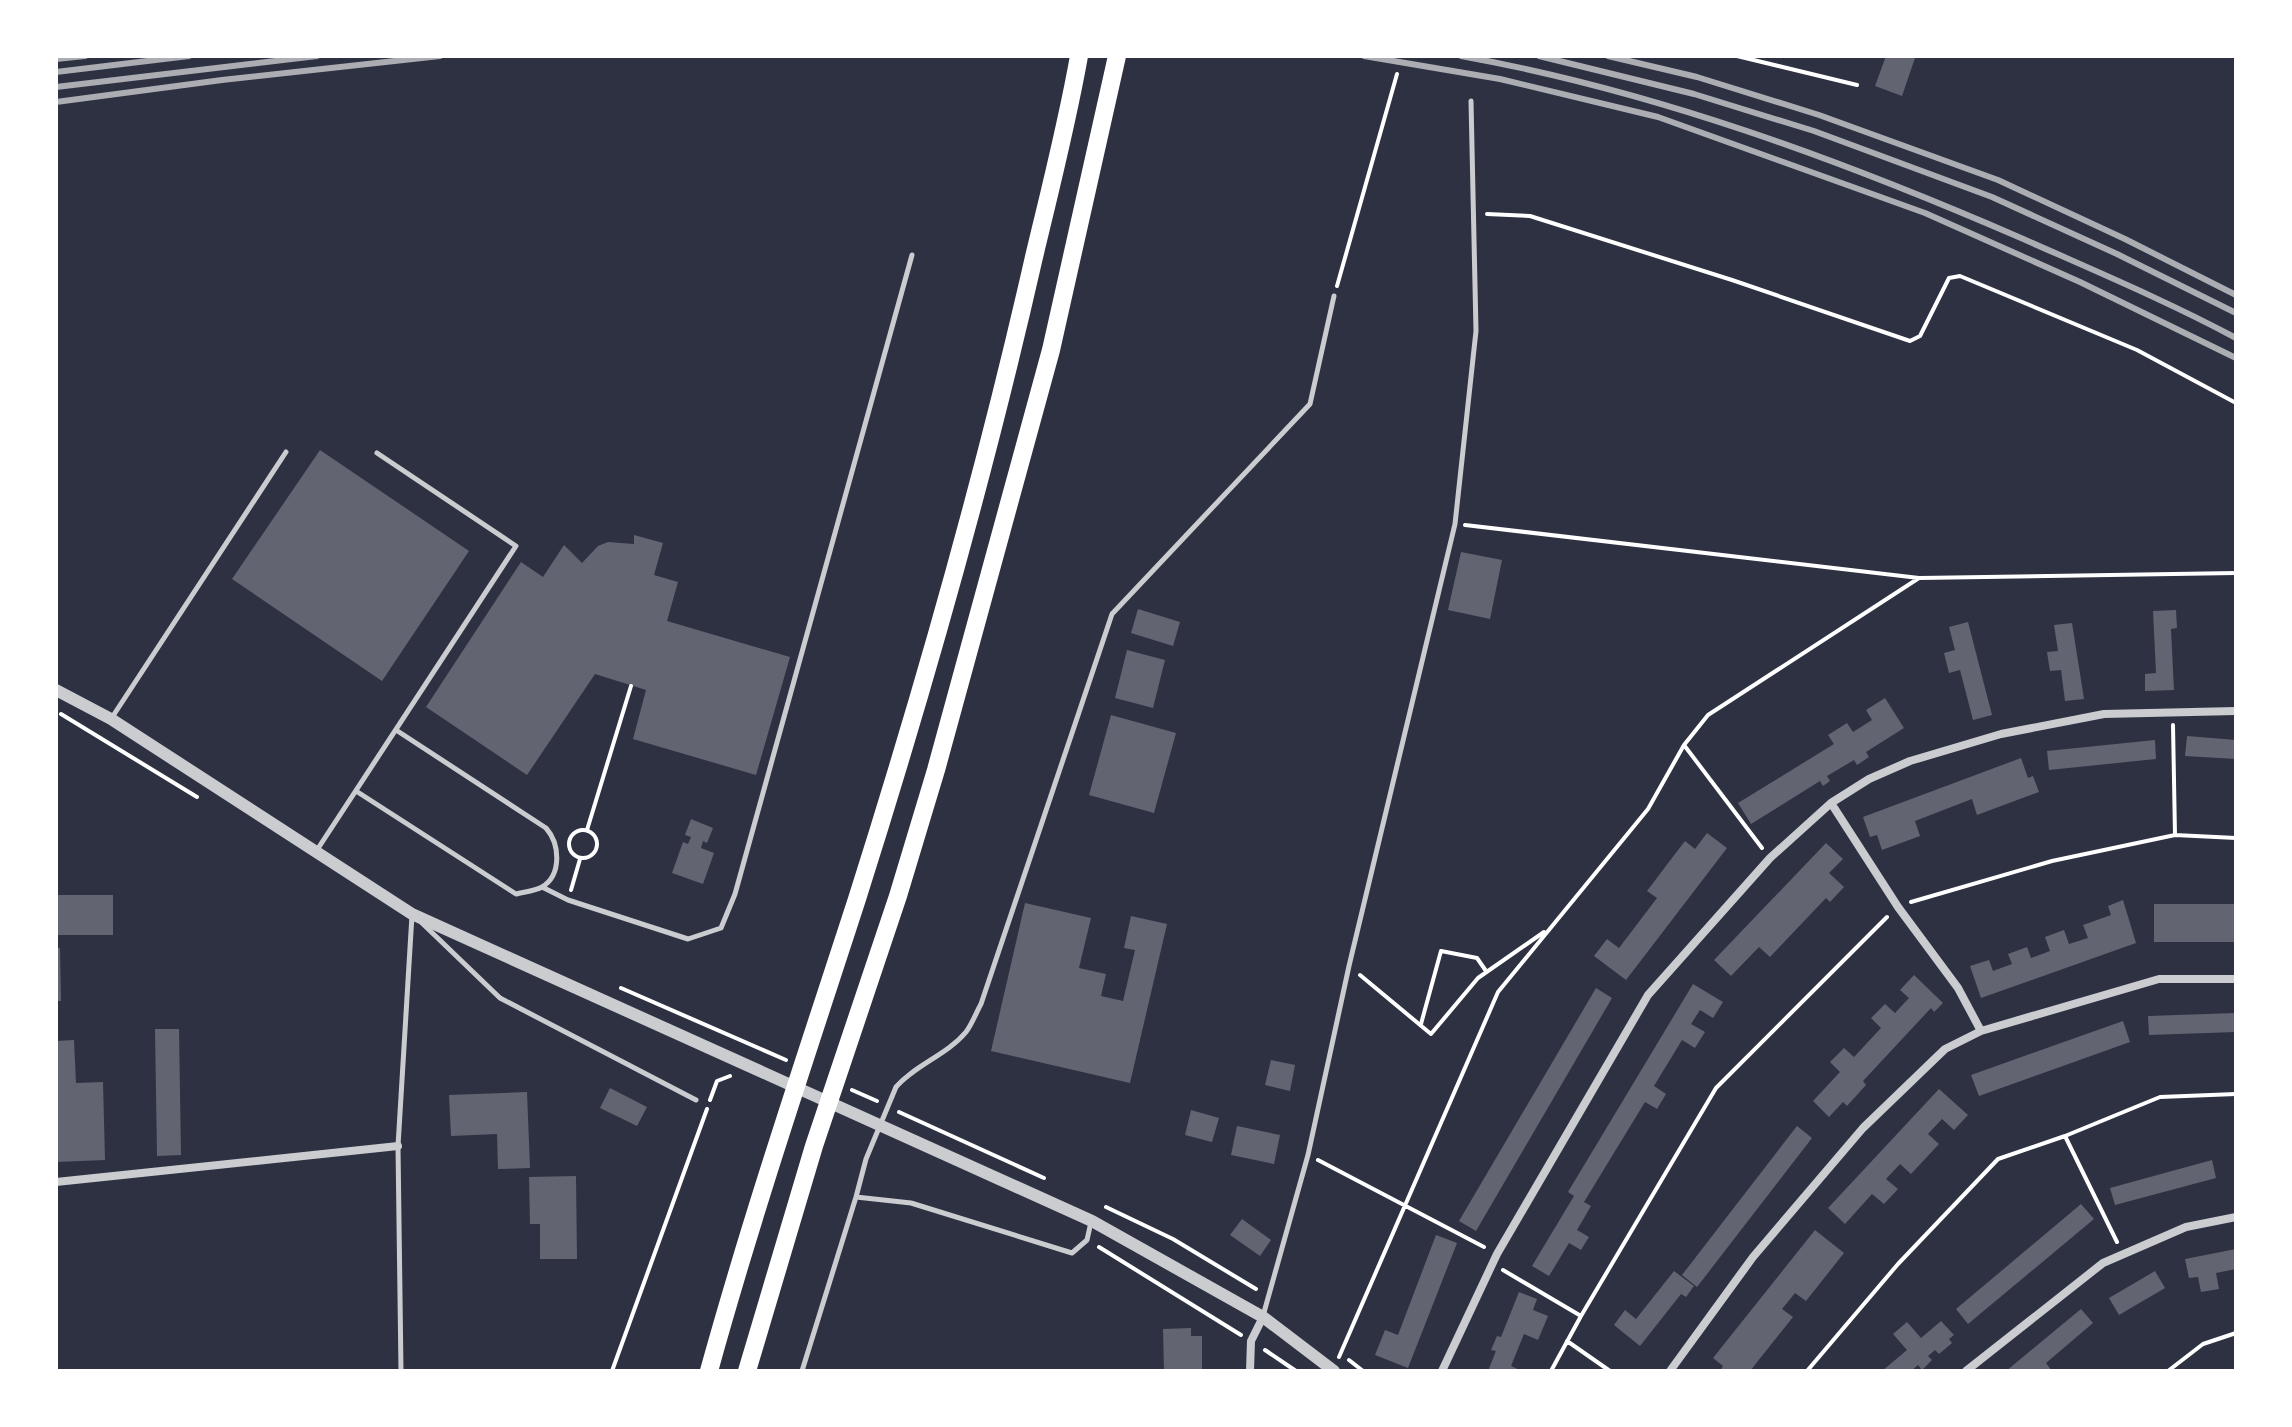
<svg xmlns="http://www.w3.org/2000/svg" width="2292" height="1427" font-family="Georgia,serif">
<style>
.building{fill:#626471}
.lines{fill:none;stroke-linecap:round;stroke-linejoin:round}
.path{stroke:#fff;stroke-width:4}
.service{stroke:#caccd0;stroke-width:5}
.minor{stroke:#caccd0;stroke-width:8}
.tertiary{stroke:#caccd0;stroke-width:12}
.motorway{stroke:#fff;stroke-width:18}
.rail{stroke:#abadb3;stroke-width:6}
</style>
<rect width="100%" height="100%" fill="#2d3142"/>
<path class="building" d="M1886,56L1915,58L1902,96L1875,86Z
M320,450L469,551L382,681L232,579Z
M634,535L663,543L654,575L678,582L667,621L790,657L756,775L633,739L646,690L595,674L527,775L426,707L521,562L543,577L564,545L582,563L598,546L608,542L634,544Z
M1461,552L1502,560L1490,619L1448,610Z
M1138,609L1180,622L1173,646L1131,633Z
M2176,610L2177,628L2171,629L2174,690L2145,691V674L2156,673L2153,611Z
M1968,622L1992,715L1973,720L1960,670L1949,673L1944,653L1955,650L1949,627Z
M2072,623L2084,699L2065,701L2061,670L2050,671L2047,652L2058,651L2054,625Z
M1127,650L1165,660L1153,708L1115,698Z
M1885,698L1904,728L1866,752L1869,757L1857,765L1854,760L1827,776L1830,781L1823,786L1820,781L1751,824L1738,803L1834,744L1828,735L1847,723L1853,732L1872,720L1866,710Z
M1111,715L1176,733L1154,813L1089,795Z
M2187,736L2236,740V759L2185,756Z
M2155,740L2156,759L2049,770L2047,751Z
M2021,758L2028,778L2033,776L2039,792L1977,815L1972,799L1915,821L1920,836L1882,850L1877,835L1870,837L1863,817Z
M691,819L713,828L707,843L703,841L701,848L714,853L703,884L672,873L683,842L688,844L691,837L685,835Z
M1707,833L1727,848L1626,980L1594,956L1607,939L1619,948L1657,898L1647,891L1672,858L1685,841L1695,849Z
M1826,843L1843,859L1829,873L1844,887L1830,902L1826,898L1770,957L1759,947L1731,976L1714,960Z
M56,895H113V935H56Z
M2123,900L2136,943L1981,998L1970,966L1989,960L1993,971L2012,964L2008,954L2027,947L2031,958L2050,951L2045,937L2064,930L2069,944L2088,938L2083,925L2111,915L2108,906Z
M1025,903L1091,918L1079,968L1106,974L1101,996L1123,1001L1135,950L1124,948L1131,916L1167,924L1130,1083L991,1051Z
M2154,904H2236V942H2154Z
M56,948H60L61,1001H56Z
M1914,975L1943,1003L1934,1012L1931,1008L1863,1081L1866,1085L1847,1106L1843,1102L1829,1117L1813,1101L1840,1072L1830,1062L1844,1048L1854,1057L1881,1028L1871,1018L1885,1004L1895,1013L1909,998L1900,990Z
M1693,984L1723,1002L1713,1018L1700,1010L1691,1024L1705,1032L1695,1048L1682,1040L1654,1086L1666,1094L1657,1109L1645,1102L1584,1202L1591,1206L1577,1230L1589,1237L1581,1250L1569,1243L1549,1276L1532,1266L1574,1196L1568,1192Z
M1596,988L1612,998L1476,1231L1459,1221Z
M2236,1013V1032L2149,1035L2148,1016Z
M2123,1021L2130,1042L1979,1096L1971,1075Z
M155,1029H179L181,1155L157,1156Z
M74,1040L76,1083L103,1082L105,1160L56,1162V1041Z
M1271,1060L1295,1065L1290,1091L1265,1085Z
M610,1088L647,1107L637,1126L600,1108Z
M1939,1089L1968,1115L1954,1130L1942,1119L1928,1134L1939,1144L1911,1174L1900,1164L1886,1179L1898,1189L1884,1204L1872,1194L1845,1224L1828,1208Z
M527,1092L530,1168L498,1169L497,1134L451,1136L449,1095Z
M1191,1110L1219,1118L1212,1142L1185,1135Z
M1237,1126L1280,1135L1274,1164L1231,1155Z
M1797,1126L1812,1138L1697,1287L1682,1275Z
M2212,1160L2216,1178L2115,1205L2110,1188Z
M576,1176L577,1259H540V1224H530L529,1177Z
M2081,1204L2094,1219L1968,1324L1956,1309Z
M1242,1219L1271,1240L1260,1256L1230,1235Z
M1815,1230L1844,1253L1806,1301L1795,1293L1782,1309L1793,1317L1750,1371H1720L1723,1366L1713,1358Z
M1436,1235L1457,1243L1408,1368L1375,1355L1385,1330L1398,1335Z
M2236,1249V1269L2216,1273L2219,1289L2201,1292L2198,1277L2189,1278L2185,1259Z
M1674,1271L1694,1286L1686,1297L1681,1294L1640,1346L1614,1325L1625,1310L1636,1319Z
M2155,1271L2165,1288L2119,1315L2109,1298Z
M1519,1292L1537,1299L1533,1310L1548,1316L1538,1340L1524,1334L1511,1366L1522,1371H1488L1496,1351L1491,1350L1497,1336L1501,1337Z
M2081,1309L2093,1323L2046,1363L2052,1371H2006Z
M1941,1321L1954,1335L1949,1339L1952,1343L1939,1354L1935,1350L1928,1356L1932,1360L1922,1370L1918,1365L1911,1371H1882L1907,1350L1893,1334L1907,1322L1921,1338Z
M1191,1328V1336H1202V1371H1164L1163,1329Z"/>
<g class="lines">
<path class="path" d="M1737,56L1857,85
M1487,214L1530,216L1732,280L1910,341L1920,336L1949,278L1960,276L2137,350L2236,403
M1337,286L1397,74
M1465,525L1919,578L2236,573
M61,714L197,797
M2173,725L2175,835
M1684,745L1762,848
M569 844a14 14 0 1 1 28 0a14 14 0 1 1-28 0Z
M587,830L631,686
M571,890L580,859
M1911,902L2052,861L2175,835L2236,838
M1360,975L1431,1034L1478,978L1544,932
M621,988L786,1060
M1421,1024L1441,951L1477,958L1486,971
M852,1090L877,1101
M710,1100L717,1081L730,1076
M899,1112L1044,1178
M2065,1136L2117,1242
M1318,1160L1484,1247
M1106,1207L1173,1239L1256,1289
M1099,1247L1241,1335
M1503,1270L1581,1316
M1567,1341L1610,1371
M1265,1350L1296,1371
M1339,1357L1498,992L1648,809L1684,745L1708,715L1919,578
M1349,1360L1363,1371
M612,1371L707,1109
M1551,1371L1581,1316L1716,1088L1887,917
M1807,1371L1898,1264L1998,1159L2065,1136L2160,1097L2236,1094
M2168,1371L2203,1344L2236,1333"/>
<path class="service" d="M111,719L286,452
M356,791L516,894C523,892 535,891 542,887C562,875 560,844 546,828L396,730
M317,850L516,546L377,453
M542,887L568,900L688,939L721,928L735,894L912,255
M422,923L500,998L696,1100
M856,1197L866,1159L896,1087C915,1065 947,1055 966,1032C972,1024 976,1013 981,1004L1112,614L1310,404L1334,296
M1263,1316L1308,1155L1349,966L1455,524L1476,331L1471,101
M401,1371L398,1146L412,915
M802,1371L856,1197L911,1203L1072,1253L1087,1240L1091,1222"/>
<path class="minor" d="M1831,803L1898,907L1958,988L1981,1031
M56,1182L398,1146
M1250,1371L1251,1341L1263,1317
M1442,1371L1497,1254L1648,995L1770,858L1831,803L1869,779L1910,761L2001,734L2104,714L2236,711
M1670,1371L1753,1257L1863,1128L1945,1049L1981,1031L2159,979H2236
M1966,1371L2103,1263L2186,1227L2236,1217"/>
<path class="tertiary" d="M56,690L111,719L412,914L1092,1221L1263,1317L1334,1371"/>
<path class="motorway" d="M709,1371C753,1212 806,1056 857,899C924,688 985,473 1034,257C1050,190 1067,124 1079,56
M747,1371L814,1146L898,896L936,770L1051,350L1117,56"/>
<path class="rail" d="M1364,56L1500,79L1658,117L1925,213L2080,282L2236,358
M1461,56C1655,91 1841,160 2021,238C2093,270 2167,301 2236,338
M1539,56L1694,94L1814,131L1992,197L2117,254L2236,313
M1608,56L1697,77L1819,115L1998,180L2125,239L2236,295
M56,59L85,56
M56,72L189,56
M56,87L317,56
M56,102L222,80L440,56"/>
</g>
<rect width="2292" height="1427" fill="none" stroke="#ffffff" stroke-width="116"/>
</svg>
